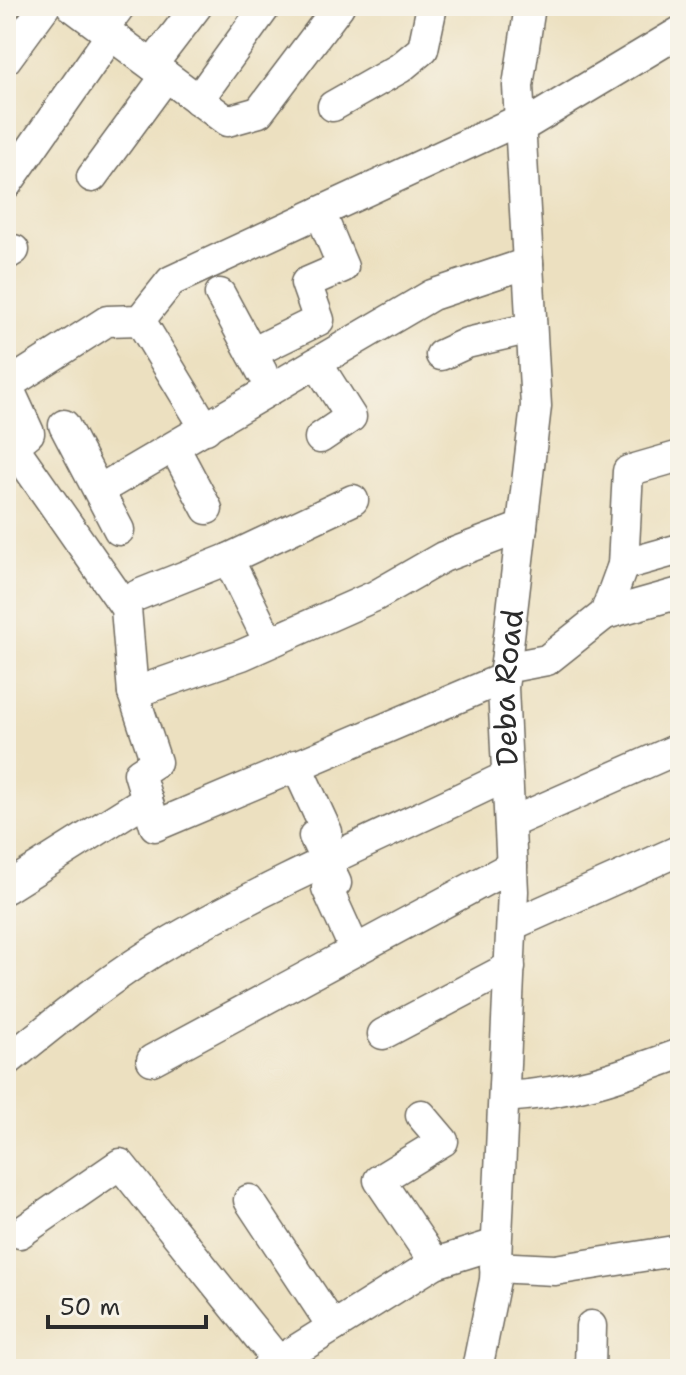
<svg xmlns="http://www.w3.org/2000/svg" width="686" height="1375" font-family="'Shantell Sans',sans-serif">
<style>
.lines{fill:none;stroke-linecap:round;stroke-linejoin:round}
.minor-casing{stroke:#6f6a5f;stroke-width:33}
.minor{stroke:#fff;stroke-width:30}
.labels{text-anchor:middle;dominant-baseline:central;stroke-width:6;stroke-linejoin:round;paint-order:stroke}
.street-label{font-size:30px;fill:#2b2b2b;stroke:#f7f3e8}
</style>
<rect width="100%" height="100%" fill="#f7f3e8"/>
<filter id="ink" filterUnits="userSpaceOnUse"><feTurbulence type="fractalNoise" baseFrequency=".0125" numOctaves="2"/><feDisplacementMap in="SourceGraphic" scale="16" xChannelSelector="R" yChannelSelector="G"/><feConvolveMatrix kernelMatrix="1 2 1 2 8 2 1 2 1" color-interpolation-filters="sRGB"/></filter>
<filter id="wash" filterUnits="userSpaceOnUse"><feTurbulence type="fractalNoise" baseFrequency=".006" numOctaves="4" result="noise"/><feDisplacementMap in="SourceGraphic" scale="32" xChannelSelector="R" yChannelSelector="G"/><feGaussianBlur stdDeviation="1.8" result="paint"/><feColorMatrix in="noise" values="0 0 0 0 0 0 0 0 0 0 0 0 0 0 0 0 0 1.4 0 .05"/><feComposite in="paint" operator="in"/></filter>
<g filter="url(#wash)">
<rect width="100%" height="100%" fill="#ece0c0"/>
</g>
<g filter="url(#ink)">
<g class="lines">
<defs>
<g id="minor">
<path d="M72,6L227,121L259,112L339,6"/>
<path d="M103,29L120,6"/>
<path d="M6,59L45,6"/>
<path d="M152,65L197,6"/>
<path d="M198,100L266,6"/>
<path d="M333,106L400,68L423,49L432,6"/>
<path d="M520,128L680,32"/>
<path d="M92,177L166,76"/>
<path d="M6,185L111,35"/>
<path d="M6,255L14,250"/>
<path d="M220,294L262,372"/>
<path d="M140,320L206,429"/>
<path d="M252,353L319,320L306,283L343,267L320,212"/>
<path d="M441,355L467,343L531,328"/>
<path d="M318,365L351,417L320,438"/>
<path d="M6,383L29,433L13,446L126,608L133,693L156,762L139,773L155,826L504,678"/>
<path d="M6,386L107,321L140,320L171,281L519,120"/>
<path d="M64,425L119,530"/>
<path d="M174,447L207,509"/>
<path d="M101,489L432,295L528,263"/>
<path d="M228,559L269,642"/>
<path d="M623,565L680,549"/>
<path d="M138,595L228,559L353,500"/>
<path d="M605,614L680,593"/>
<path d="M505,668L547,660L605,614L623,565L628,471L680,456"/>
<path d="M133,693L242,655L375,596L443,557L522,527"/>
<path d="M296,765L327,832L314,836L336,883L327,888L355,950"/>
<path d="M510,823L680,748"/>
<path d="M6,888L147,799"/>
<path d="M512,925L680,850"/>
<path d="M383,1034L510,967"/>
<path d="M152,1060L512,866"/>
<path d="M6,1062C59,1019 114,974 173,940C281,878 396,830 507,776"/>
<path d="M504,1097C572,1093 617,1077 680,1054"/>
<path d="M421,1115L443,1141L379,1180L435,1263"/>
<path d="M249,1200L333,1327"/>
<path d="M20,1233L120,1164L278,1361"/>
<path d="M495,1267L555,1270L680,1250"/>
<path d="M266,1369L435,1263L496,1244"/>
<path id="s1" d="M477,1369L495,1280L513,891L503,688L536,406L518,86L530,6"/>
<path d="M590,1369L591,1326"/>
</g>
</defs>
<use href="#minor" class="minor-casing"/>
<use href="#minor" class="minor"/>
</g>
</g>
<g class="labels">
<g class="street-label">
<text stroke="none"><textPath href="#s1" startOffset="684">Deba Road</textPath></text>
</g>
</g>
<rect width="686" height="1375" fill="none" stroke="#f7f3e8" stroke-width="32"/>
<path d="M48 1315v12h158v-12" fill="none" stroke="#2b2b2b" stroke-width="4"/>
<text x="60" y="1315" font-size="24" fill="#2b2b2b" stroke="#f7f3e8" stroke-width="6" paint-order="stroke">50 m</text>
</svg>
